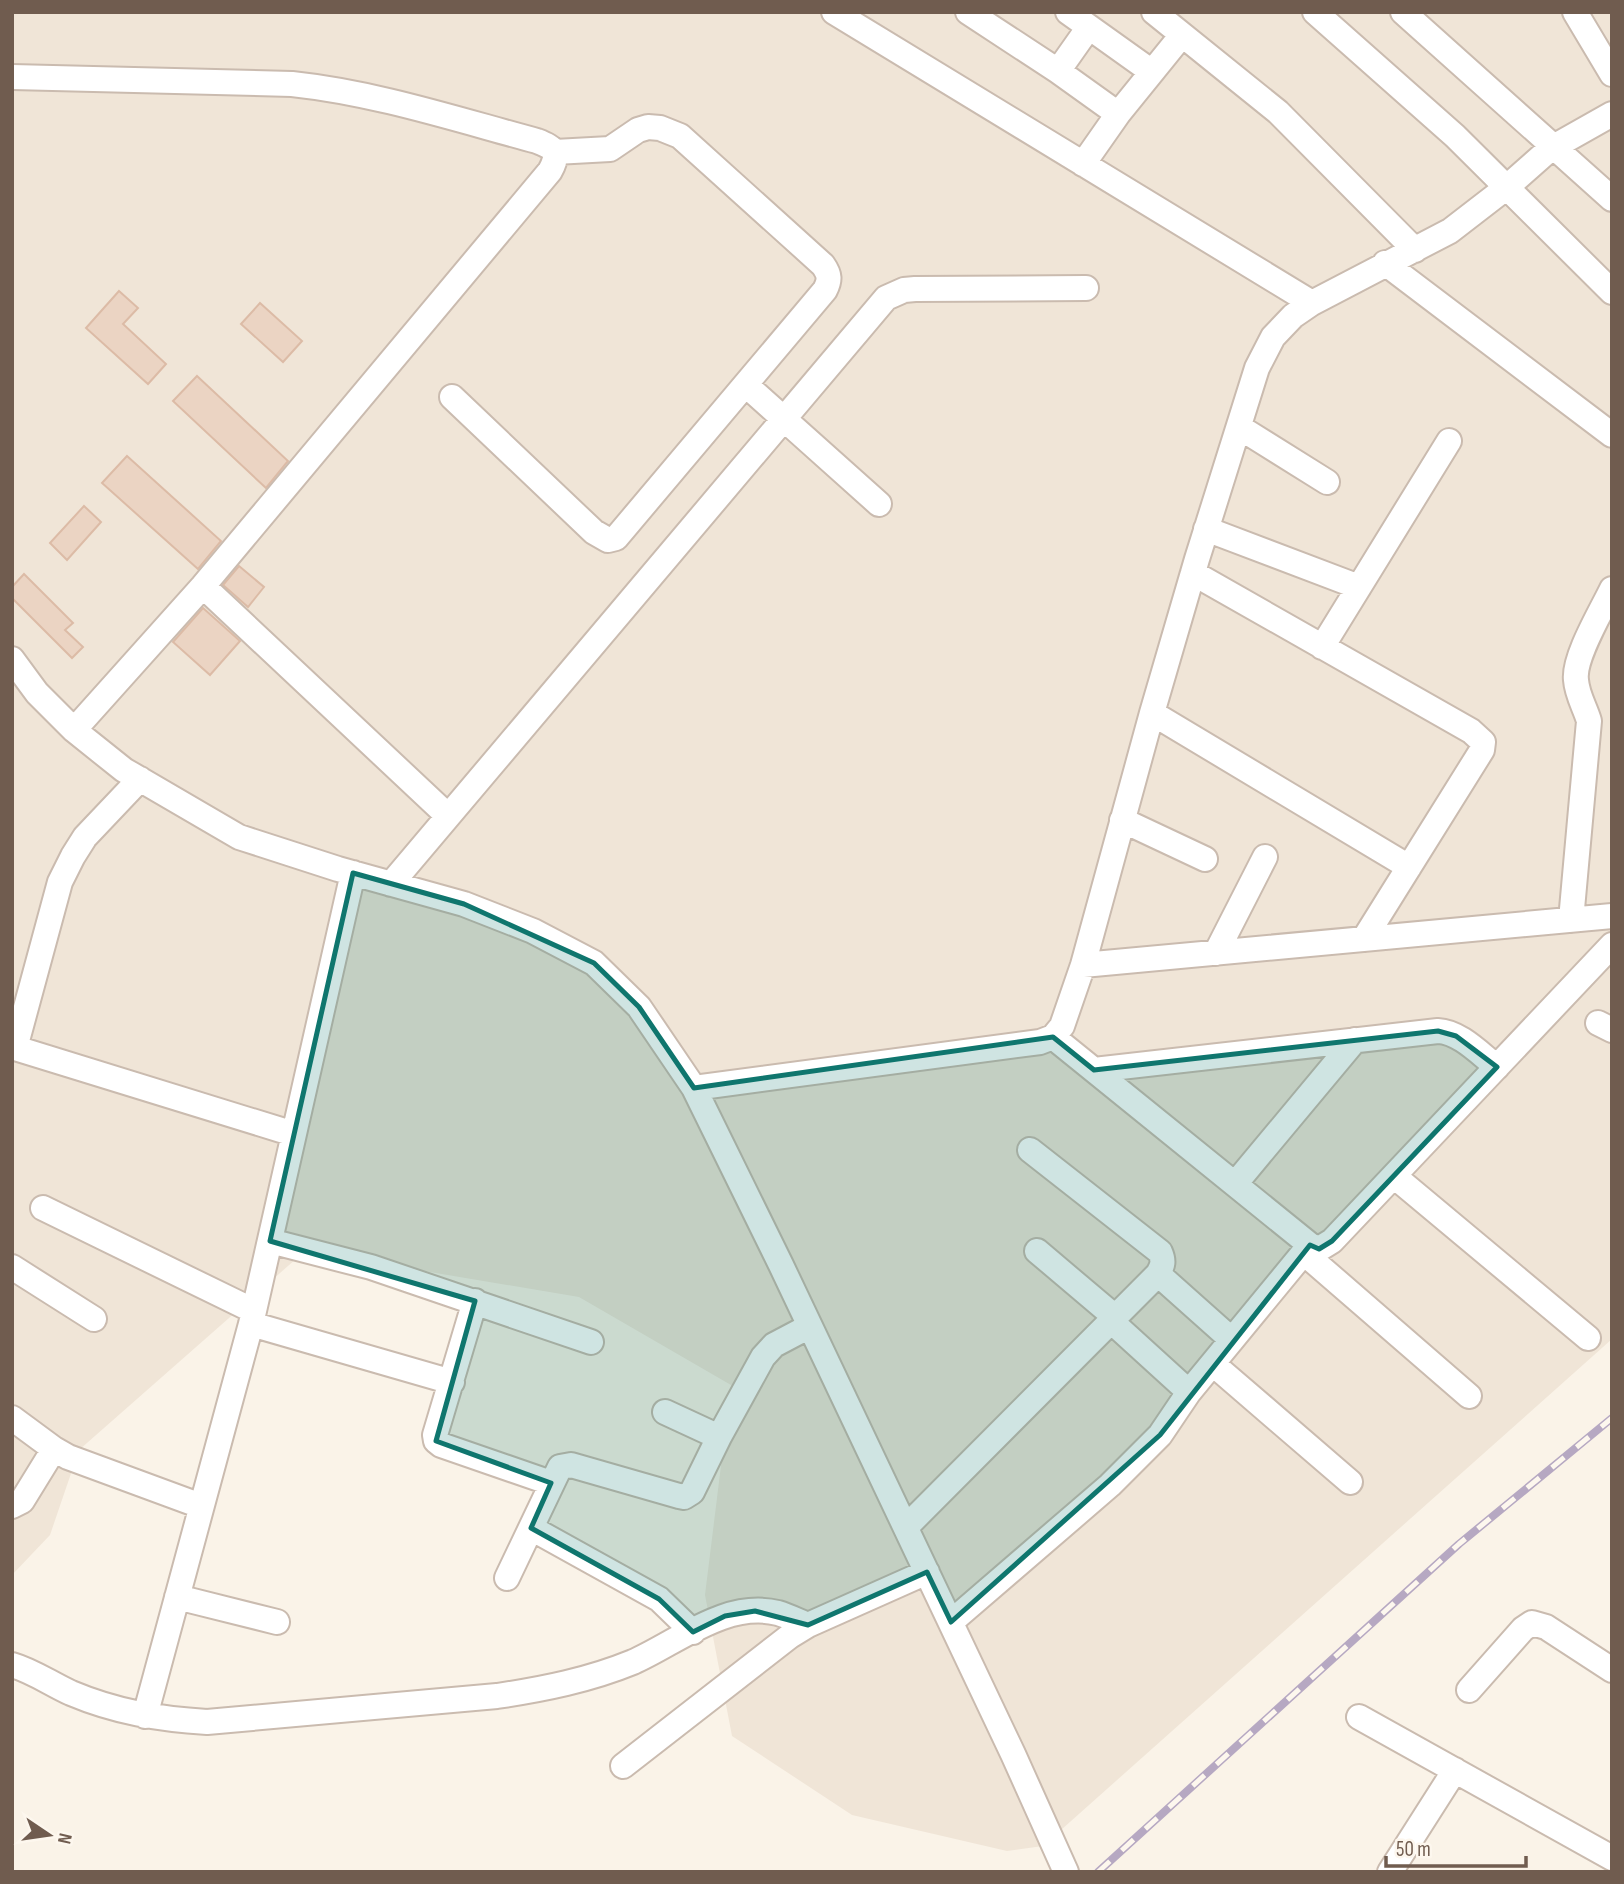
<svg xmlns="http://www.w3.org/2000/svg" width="1624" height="1884" font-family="'Sofia Sans Condensed',sans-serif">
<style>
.residential{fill:#f0e5d7}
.building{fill:#ebd4c3;stroke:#dcbba6;stroke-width:2}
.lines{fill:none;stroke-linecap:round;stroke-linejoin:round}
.minor-casing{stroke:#cabbaf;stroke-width:28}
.minor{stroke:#fff;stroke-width:24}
.rail-casing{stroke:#b6a8c2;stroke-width:8}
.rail{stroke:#fdf7ee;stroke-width:5;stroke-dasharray:16;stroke-linecap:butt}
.marked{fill:#0f766e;fill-opacity:0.2;stroke:#0f766e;stroke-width:5;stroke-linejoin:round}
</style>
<rect width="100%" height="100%" fill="#faf3e8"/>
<path class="residential" d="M12,12H1612V1339L1043,1846L1007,1851L852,1815L732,1736L705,1595L731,1385L579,1297L305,1251L79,1450L50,1535L12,1575Z"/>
<path class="building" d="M119,291L138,308L123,324L166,364L148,384L86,328Z
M260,303L302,341L283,362L241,324Z
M197,376L288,461L266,488L173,401Z
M127,456L221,541L198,569L102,483Z
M84,506L101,522L67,560L50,543Z
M239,566L264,587L248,607L223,585Z
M24,574L73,623L65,630L83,647L72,658L12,598V587Z
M203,608L240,641L210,675L173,642Z"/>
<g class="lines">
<defs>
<path id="minor" d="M834,12L1312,303
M968,12L1058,71L1118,114
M1068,12L1152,72
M1154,12L1278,112L1415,250
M1315,12L1455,136L1612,292
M1403,12L1612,199
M1575,12L1612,74
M1058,71L1089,27
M12,77L292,84C376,93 455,119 537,141C555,148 560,153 550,171L203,586L74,730
M1083,164L1118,114L1182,35
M1385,263L1612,435
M746,385L879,504
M452,397L594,532L608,540L616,538L825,290C830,280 830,275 823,265L680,136L660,128L648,127L638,130L610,149L555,152
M1239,427L1327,482
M1206,529L1359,587
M1193,573L1471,731L1483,742L1482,750L1364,939
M203,586L448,816
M1322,647L1449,441
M12,659L37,693L74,730L124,770L239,837L338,869L464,904L533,931L594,963L639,1007L694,1088L781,1265L1013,1754L1066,1872
M1152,713L1409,867
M1122,820L1205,859
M391,884L886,298L904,290L915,289L1086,288
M1571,920L1589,721C1585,707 1577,695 1576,680C1573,658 1602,610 1612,589
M1216,953L1265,857
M1083,965L1612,916
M1598,1023L1612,1030
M1053,1037L1310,1245L1319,1249L1332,1241L1612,945
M12,1047L294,1134
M15,1048L60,882L73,856L85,837L140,779
M1094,1070L1438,1031C1460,1032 1480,1054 1497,1067
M694,1088L1040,1042L1053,1037L1062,1026L1083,965L1152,713L1197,559L1257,368L1273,337L1293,316L1312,303L1450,231L1507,187L1550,149L1612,114
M1394,1176L1588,1338
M1235,1184L1355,1040
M43,1208L254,1311
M270,1241L371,1267L591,1342
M1037,1251L1115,1317
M1304,1253L1469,1396
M12,1267L94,1319
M1158,1274L1232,1340
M475,1301L435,1435L436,1441L441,1445L551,1483
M1111,1321L1189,1392
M251,1324L452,1382
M1213,1364L1350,1482
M665,1412L719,1437
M12,1418L54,1449L68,1457L201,1506
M12,1506L22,1501L54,1449
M906,1527L1158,1274C1163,1265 1164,1261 1160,1252L1030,1150
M531,1528L659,1599L693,1632
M507,1578L560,1467L571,1465L679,1496L684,1497L692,1492L719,1437L763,1357L774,1345L810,1326
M177,1597L277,1622
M951,1622L1110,1485L1160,1435L1189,1392L1310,1245
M12,1665C33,1671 51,1684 71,1693C116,1712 159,1719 207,1722L497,1696C544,1689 589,1680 633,1662C678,1642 726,1600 778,1613C788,1616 798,1621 808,1625
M1469,1690L1523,1629L1532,1623L1546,1627L1612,1670
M145,1716L251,1324L353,873
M1359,1717L1612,1858
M623,1766L790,1636L808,1625L927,1572
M1390,1872L1455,1770"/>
</defs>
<use href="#minor" class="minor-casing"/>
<use href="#minor" class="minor"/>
<defs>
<path id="rail" d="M1098,1872L1459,1544L1612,1418"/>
</defs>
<use href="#rail" class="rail-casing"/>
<use href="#rail" class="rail"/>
</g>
<path class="marked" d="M353,873L464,904L594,963L639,1007L694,1088L1053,1037L1094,1070L1438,1031L1456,1036L1497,1067L1332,1241L1319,1249L1310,1245L1160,1435L951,1622L927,1572L808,1625L755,1611L725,1616L693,1632L659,1599L531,1528L551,1483L436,1441L475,1301L270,1241Z"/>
<rect width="1624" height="1884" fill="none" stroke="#705c4f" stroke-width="28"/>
<g transform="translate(49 1835) rotate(103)" stroke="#fdf7ee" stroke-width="5" paint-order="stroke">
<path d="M0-5L12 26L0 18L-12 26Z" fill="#705c4f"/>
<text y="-10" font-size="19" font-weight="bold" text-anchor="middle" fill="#705c4f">N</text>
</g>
<path d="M1386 1856v10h140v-10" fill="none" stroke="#705c4f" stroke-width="3.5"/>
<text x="1396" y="1856" font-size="21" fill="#705c4f" stroke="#fdf7ee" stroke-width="5" paint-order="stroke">50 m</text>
</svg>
